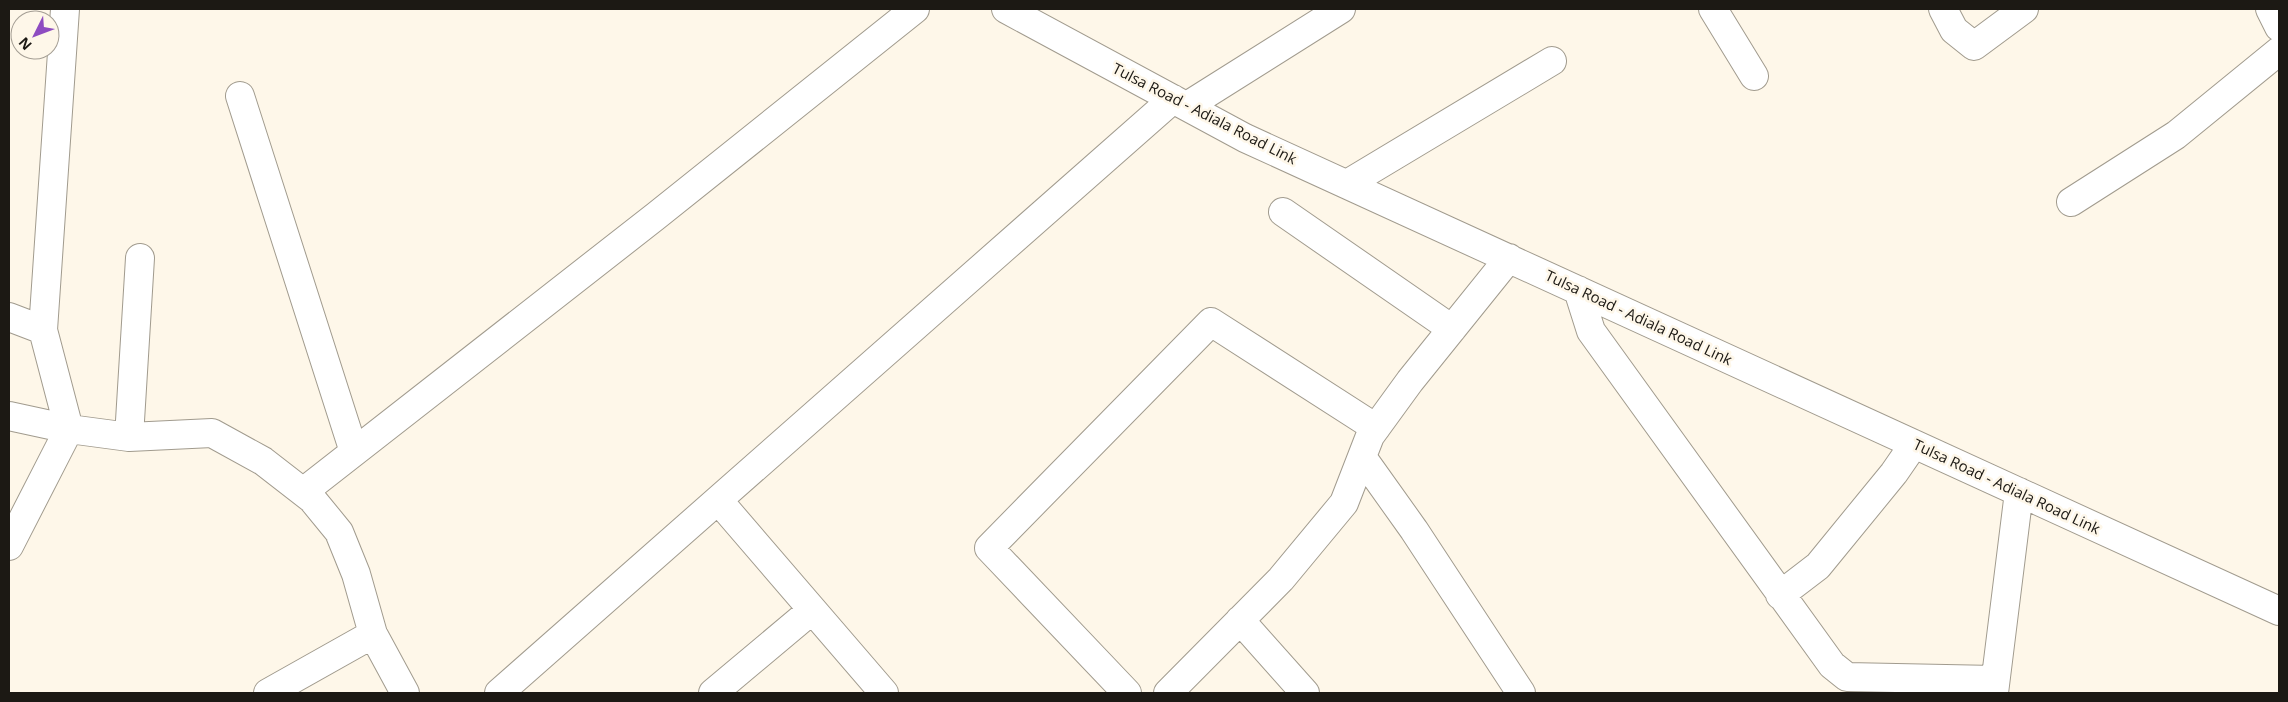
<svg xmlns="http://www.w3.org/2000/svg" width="2288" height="702" font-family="'Open Sans',sans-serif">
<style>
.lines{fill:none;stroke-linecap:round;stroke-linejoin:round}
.minor-casing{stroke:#a19b8e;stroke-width:30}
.minor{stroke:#fff;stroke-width:28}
.labels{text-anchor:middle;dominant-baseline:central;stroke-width:5;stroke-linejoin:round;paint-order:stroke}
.street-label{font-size:15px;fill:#1c1914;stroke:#fef7e9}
</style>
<rect width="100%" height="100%" fill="#fef7e9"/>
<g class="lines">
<defs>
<path id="minor" d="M1006,9L1245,138L2279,611
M1713,9L1754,76
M1943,9L1954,30L1974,46L2024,9
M2270,9L2279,27
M240,96L354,452
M1187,106L1341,9
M1347,184L1552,61
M2071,202L2176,135L2279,51
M1283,212L1452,329
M1578,290L1591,331L1832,665L1847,677L1995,680
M9,317L43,330
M9,416L69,429L129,437L212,433L263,461L312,499L339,532L356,574L373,634L405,693
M129,437L140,258
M1362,457L1414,530L1521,693
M303,492L656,216L915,9
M718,500L884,693
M9,546L69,429L43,330L65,9
M1780,595L1818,566L1894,473L1914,444
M1240,620L1305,693
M268,693L373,634
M499,693L1173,99
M713,693L812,610
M1127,693L989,548L1211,322L1376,428
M1168,693L1281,579L1344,503L1370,436L1410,381L1509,258
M1994,693L2019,492"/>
</defs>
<use href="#minor" class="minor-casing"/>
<use href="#minor" class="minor"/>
</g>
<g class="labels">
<g class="street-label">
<text transform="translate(1205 113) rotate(27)">Tulsa Road - Adiala Road Link</text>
<text transform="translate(1639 317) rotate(25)">Tulsa Road - Adiala Road Link</text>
<text transform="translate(2007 486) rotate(25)">Tulsa Road - Adiala Road Link</text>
</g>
</g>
<rect width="2288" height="702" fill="none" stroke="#1c1914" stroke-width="20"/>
<g transform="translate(35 35) rotate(228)"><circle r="24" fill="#fef7e9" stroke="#a49e94"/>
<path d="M0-4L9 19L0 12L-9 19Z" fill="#8e4cc1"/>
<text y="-8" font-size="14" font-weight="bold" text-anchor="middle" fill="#1c1914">N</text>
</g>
</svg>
